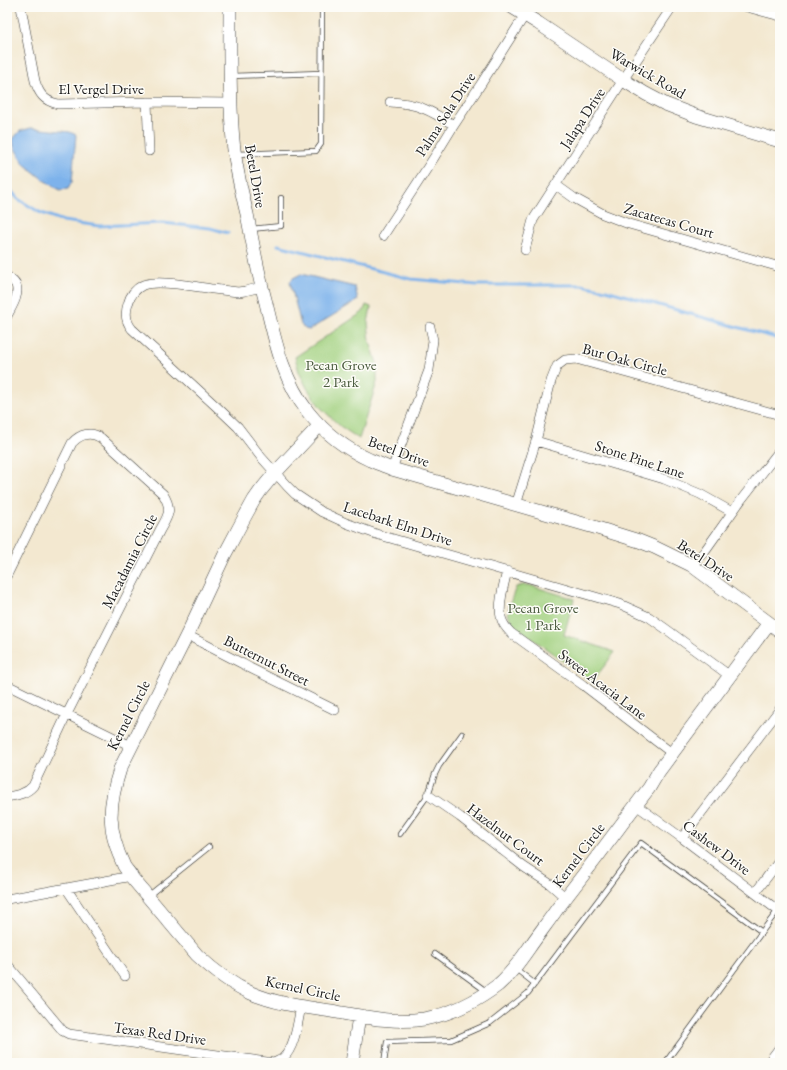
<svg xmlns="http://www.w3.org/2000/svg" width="787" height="1070" font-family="'EB Garamond',serif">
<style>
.green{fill:#a0d07e;stroke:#5e764d}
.water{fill:#7db2eb;stroke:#4c6784}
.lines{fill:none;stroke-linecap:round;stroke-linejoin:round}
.stream{stroke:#7db2eb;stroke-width:3}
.lane-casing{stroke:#3c3b37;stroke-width:6}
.street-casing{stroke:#3c3b37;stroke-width:10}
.secondary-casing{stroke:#3c3b37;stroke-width:14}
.lane{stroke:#fff;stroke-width:4.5}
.street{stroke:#fff;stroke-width:9}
.secondary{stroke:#fff;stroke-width:13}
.labels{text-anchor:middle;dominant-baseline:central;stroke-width:3;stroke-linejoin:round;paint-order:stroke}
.street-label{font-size:15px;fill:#1c1c1c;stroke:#fdfcf7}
.park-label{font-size:15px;fill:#4a5b3e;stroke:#fdfcf7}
</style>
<rect width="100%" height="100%" fill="#fdfcf7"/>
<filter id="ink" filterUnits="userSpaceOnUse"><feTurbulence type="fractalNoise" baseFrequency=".025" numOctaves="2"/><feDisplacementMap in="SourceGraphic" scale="8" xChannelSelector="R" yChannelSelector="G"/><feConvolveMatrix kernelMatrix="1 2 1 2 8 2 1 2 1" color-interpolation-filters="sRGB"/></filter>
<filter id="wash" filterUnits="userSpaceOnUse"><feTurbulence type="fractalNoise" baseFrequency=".012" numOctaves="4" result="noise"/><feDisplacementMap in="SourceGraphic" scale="16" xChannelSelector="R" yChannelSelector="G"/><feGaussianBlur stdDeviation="0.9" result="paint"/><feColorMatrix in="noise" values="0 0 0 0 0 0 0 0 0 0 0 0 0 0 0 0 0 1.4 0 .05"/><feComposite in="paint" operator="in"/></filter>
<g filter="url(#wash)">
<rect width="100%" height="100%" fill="#f3e8d0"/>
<path class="green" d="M366,305L371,307L368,323L370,342L377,363V382L359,439L340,426L320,407L307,388L299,372L295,357L363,312Z
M523,585H529L574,599L564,635L615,652L592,682L512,624L508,613L511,600L516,587Z"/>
<path class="water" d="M31,128L70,132L76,135L72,182L68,189L60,190L45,181L24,164L14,147L13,139L20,131Z
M301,274L355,287L358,300L309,330L305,329L301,325L290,282L293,278Z"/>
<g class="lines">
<path class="stream" d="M7,186L18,199L39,212L63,221L99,226L163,223L210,228L228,233
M278,245L411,279L477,285H581L606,290L780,339"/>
</g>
</g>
<g filter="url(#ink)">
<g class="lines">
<defs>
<path id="lane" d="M231,76L321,73
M236,154L316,151L321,144L322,7
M251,229L281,226V198
M400,834L428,795L435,774L439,766L462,734
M148,896L209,847
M435,954L486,991
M516,969L535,984
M384,1063L387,1042L451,1040L490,1023L528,993L641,843L762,932
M665,1063L778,910"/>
<path id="street" d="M21,7L35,81C39,94 44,101 58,104L147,102L231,103
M747,7L780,16
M147,102L149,151
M390,102C418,103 431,111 454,125
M556,185L574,198L603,214L629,224L780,267
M383,236L435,156L454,125L481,84L530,7
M525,250L533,220L623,80L672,7
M7,276C10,279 14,281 16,285C20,295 11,308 7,316
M262,287L245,291L238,292C230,291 221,290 213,289C197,287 158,279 143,285C135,289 130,296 128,304C125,313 125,321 132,329L219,409L238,427L261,457L287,486L295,494L322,512L346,523L376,534L620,604L649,617L666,629L730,676
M536,441L664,479L700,494L732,512
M392,469L429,370L433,340L430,327
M516,505L536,441L551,381L557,366L565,360L576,359L780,415
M691,565L704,552L741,500L780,450
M507,571C504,584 498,604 501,617C502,623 506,628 511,633L583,685L673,754
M7,575L72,443C80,434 91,431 101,438L163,494C173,510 168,516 160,530L67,714L33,786C26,794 17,795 7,797
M187,635L243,664L250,668L335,710
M7,685L131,746
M428,795L460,817L524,867L550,884L566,898
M636,805L682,838L780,912
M682,838L780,709
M66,888L125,976
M755,893L780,860
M7,899L132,876
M7,964L63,1031L69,1034L274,1063C277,1061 281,1060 283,1058C295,1048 298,1021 301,1006
M768,1063L780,1047"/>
<path id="secondary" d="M230,7C230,51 229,96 233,140C235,165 241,190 247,214C253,244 258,274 266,303C275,341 283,380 308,412C324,432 346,449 370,460C377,463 385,466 392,469L594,527L639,541L654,547L691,565L780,631
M512,7L538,23L623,80L646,94L665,104L696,116L780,141
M320,425L275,473L261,490L254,500L243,520L224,556L187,635L120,769C108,806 107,830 124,866C127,871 131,874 133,879L197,955C213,970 231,984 251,993C276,1004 304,1007 331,1011C361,1016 393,1024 424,1019C451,1014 477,1001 498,985C510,975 520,961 529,948C538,935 548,922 557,909C567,896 577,883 587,870C608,843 628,815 649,788L659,771L769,623
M352,1063L359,1016"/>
</defs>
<use href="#lane" class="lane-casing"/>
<use href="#street" class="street-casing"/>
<use href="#secondary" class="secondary-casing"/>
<use href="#lane" class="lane"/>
<use href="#street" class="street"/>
<use href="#secondary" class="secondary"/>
</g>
</g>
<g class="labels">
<g class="street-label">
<text transform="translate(648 73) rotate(30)">Warwick Road</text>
<text x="101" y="88">El Vergel Drive</text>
<text transform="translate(445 114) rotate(-57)">Palma Sola Drive</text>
<text transform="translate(582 118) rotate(-57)">Jalapa Drive</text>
<text transform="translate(256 176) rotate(80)">Betel Drive</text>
<text transform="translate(669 220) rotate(16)">Zacatecas Court</text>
<text transform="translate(625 359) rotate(15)">Bur Oak Circle</text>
<text transform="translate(399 451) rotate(20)">Betel Drive</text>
<text transform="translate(640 459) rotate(18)">Stone Pine Lane</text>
<text transform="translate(398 523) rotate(18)">Lacebark Elm Drive</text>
<text transform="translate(706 560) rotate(33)">Betel Drive</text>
<text transform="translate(129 561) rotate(-63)">Macadamia Circle</text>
<text transform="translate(267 660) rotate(27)">Butternut Street</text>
<text transform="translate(603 684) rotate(37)">Sweet Acacia Lane</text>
<text transform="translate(128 715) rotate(-63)">Kernel Circle</text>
<text transform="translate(506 834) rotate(37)">Hazelnut Court</text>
<text transform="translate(717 847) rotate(37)">Cashew Drive</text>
<text transform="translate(578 855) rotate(-53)">Kernel Circle</text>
<text transform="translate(303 988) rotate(12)">Kernel Circle</text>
<text transform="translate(160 1033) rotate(8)">Texas Red Drive</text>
</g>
<g class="park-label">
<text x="341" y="364">Pecan Grove<tspan x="341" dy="17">2 Park</tspan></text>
<text x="543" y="607">Pecan Grove<tspan x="543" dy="17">1 Park</tspan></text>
</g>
</g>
<rect width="787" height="1070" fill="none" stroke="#fdfcf7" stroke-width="24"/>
</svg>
